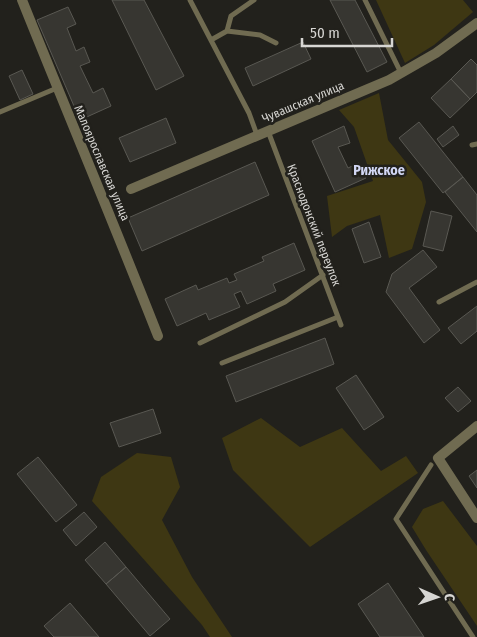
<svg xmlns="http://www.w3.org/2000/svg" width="477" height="637" font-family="'Fira Sans Condensed',sans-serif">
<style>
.green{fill:#3e3713}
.building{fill:#373631;stroke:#595852}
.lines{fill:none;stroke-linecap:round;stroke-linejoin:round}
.lane{stroke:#706b51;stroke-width:5}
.street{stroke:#706b51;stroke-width:10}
.labels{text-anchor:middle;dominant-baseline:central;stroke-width:5;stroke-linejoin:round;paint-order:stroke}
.street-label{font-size:12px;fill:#d7d6d3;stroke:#22211c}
.neighbourhood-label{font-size:14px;font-weight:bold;fill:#d2d7f4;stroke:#22211c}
</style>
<rect width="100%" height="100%" fill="#22211c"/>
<path class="green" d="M376,0H463L473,12L434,45L405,63Z
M379,93L388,140L422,182L426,202L412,249L389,258L380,215L347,226L332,237L327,196L373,181L354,127L339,110Z
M261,418L300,447L342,428L381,471L406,456L418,473L310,547L233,470L222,438Z
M137,453L171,457L180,487L162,520L192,577L232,637H210L202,625L92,501L101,477Z
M443,501L477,546V626L426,550L412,527L423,509Z"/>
<path class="building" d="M112,0H144L184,76L156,90Z
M330,0H355L387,62L367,72Z
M68,7L76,24L67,28L76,51L84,47L90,62L80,66L93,93L103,88L111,106L80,120L37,20Z
M303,42L311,59L253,86L245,68Z
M471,59L477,65V92L470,99L451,79Z
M22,70L33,94L20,100L9,76Z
M451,79L470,99L450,118L431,98Z
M166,118L176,143L130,162L119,138Z
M419,122L463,177L443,193L399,138Z
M344,126L350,143L338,147L348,168L359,163L366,178L335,192L312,141Z
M453,126L459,135L443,147L437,139Z
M255,162L269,195L142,251L128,218Z
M463,177L477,195V232L445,192Z
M431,211L452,216L443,251L423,246Z
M369,222L381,257L364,263L352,229Z
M294,243L305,270L273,284L276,291L247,304L241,291L234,294L240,307L209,320L206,313L177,326L165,299L196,285L198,290L227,278L229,283L237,280L234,274L264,261L262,257Z
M423,250L437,267L409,288L440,330L424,343L386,292L392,274Z
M477,306V331L461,344L448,328Z
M325,338L334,364L236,402L226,376Z
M356,375L384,417L364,430L336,388Z
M458,387L471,401L458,412L445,398Z
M153,409L161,433L119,447L110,423Z
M38,457L77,505L56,522L17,474Z
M477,470V488L469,476Z
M84,512L97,527L76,546L63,530Z
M105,542L126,567L106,584L85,560Z
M126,567L170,619L150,636L106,584Z
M388,583L424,637H380L358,604Z
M70,603L99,637H54L44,626Z"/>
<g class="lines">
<path class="lane" d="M190,0L249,113L257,135
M365,0L401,73
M227,31L260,35L276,43
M211,40L227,31L231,16L254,0
M0,112L57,88
M268,131L341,325
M472,145L477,144
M439,302L477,282
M200,343L285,302L323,275
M222,363L338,317
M431,465L396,519L473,637"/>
<path class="street" d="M22,0C67,112 114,224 158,336
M131,189L389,80L436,53L477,23
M477,426L438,458L477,518"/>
</g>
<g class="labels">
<g class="street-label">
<text transform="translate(303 102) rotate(-23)">Чувашская улица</text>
<text transform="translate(102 163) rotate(67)">Малоярославская улица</text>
<text transform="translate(314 225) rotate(69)">Краснодонский переулок</text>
</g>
<g class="neighbourhood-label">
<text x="379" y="170">Рижское</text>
</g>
</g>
<g transform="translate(437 597) rotate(92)" stroke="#22211c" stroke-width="4" paint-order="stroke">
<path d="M0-4L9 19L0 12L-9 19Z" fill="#d7d6d3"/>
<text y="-8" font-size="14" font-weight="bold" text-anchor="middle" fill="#d7d6d3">С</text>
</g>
<path d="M302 38v8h90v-8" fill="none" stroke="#d7d6d3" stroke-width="2.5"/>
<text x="310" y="38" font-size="15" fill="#d7d6d3" stroke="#22211c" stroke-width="4" paint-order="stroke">50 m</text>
</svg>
